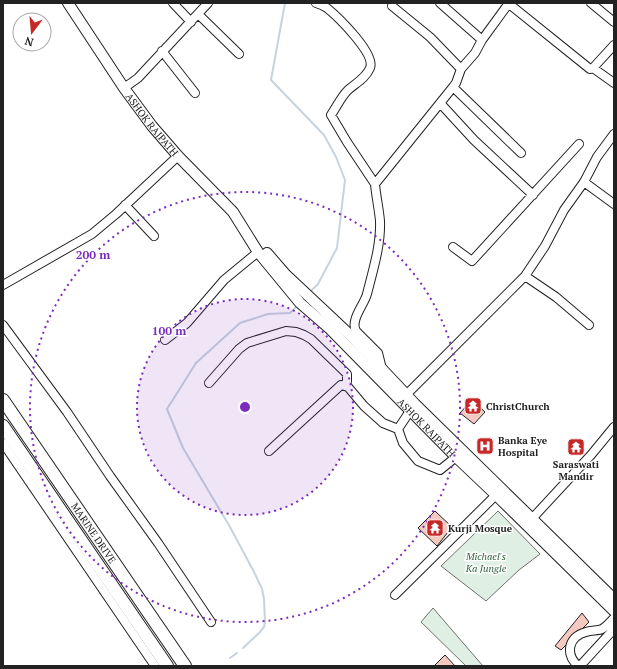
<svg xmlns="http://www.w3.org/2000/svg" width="617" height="669" font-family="'PT Serif',serif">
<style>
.green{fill:#e0efe3;stroke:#6f6f6f}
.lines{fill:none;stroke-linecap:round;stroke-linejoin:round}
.stream{stroke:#c7d3dd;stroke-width:2}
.building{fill:#f3c9c0;stroke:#222}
.minor-casing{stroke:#222;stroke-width:10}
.major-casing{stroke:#222;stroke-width:12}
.highway-casing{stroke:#222;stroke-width:14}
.minor{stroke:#fff;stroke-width:8}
.major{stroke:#fff;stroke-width:10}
.highway{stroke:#fff;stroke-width:12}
.ring{fill:none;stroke:#7b2cbf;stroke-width:2;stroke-dasharray:2 4}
.labels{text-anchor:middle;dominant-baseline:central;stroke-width:3;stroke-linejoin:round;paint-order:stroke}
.street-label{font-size:10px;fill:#222;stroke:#fff}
.poi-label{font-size:10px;font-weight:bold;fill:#222;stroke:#fff;text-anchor:start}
.park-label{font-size:10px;font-style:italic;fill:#2f5e38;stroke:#fff}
.centre{fill:#7b2cbf;stroke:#fff;stroke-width:2}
.ring-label{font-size:12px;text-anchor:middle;font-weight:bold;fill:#7b2cbf;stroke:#fff;stroke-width:3;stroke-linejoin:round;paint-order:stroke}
</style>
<rect width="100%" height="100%" fill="#fff"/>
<path class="green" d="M498,511L540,554L519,570L486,601L441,566Z
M433,608L483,666H466L421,622Z"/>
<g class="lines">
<path class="stream" d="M285,3L271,80L324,135L336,157L345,180L337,248L318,284L310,292
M243,648L259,633L264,627L265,622L264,599L262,589L254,572L230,527L183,448L167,409L196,363L240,323L268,314L290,313L297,306
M230,658L237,653"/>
</g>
<path class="building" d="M472,400L485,412L474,424L460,413Z
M435,511L452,527L437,546L418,528Z
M582,613L589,622L561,650L555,646Z
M445,655L455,666H434Z"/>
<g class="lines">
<defs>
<path id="minor" d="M173,3L191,22
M316,3C320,4 324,6 327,8C338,17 376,54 370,68C366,78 356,83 348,90C341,97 337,106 331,115L347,142L375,184
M440,3L482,40
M508,3L590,69L593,68L614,45
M591,3L614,22
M392,6L430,37L461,69
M198,14L239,54
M162,51L195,93
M593,68L614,83
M453,87L521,153
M124,88L138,78L208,3
M440,103L474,140L533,195
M584,182L614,204
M125,205L154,236
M453,247L472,261L579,144
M525,276L556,297L589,325
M3,285L92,234L116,214L178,156
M3,325L67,412L110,476L158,543L211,622
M165,340L187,323L224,280L258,252
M382,369L378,353L356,331C350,320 364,305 367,294C373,270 381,245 380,221C379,209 376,196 375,184L453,87L456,83L461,69L475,53L482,40L509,3
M209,383L239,349L247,343L286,331L296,332L304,335L311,339L347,374V381L345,385
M406,395L525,276L545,246L564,210L584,182L597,157L614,134
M414,405L398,429L403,443L418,461L440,470L456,457
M3,443L155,666
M269,451L341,385L348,387L364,406L383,423L398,429
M528,523L591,455L614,427
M395,595L500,491
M578,666C565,654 568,637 586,632C591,630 598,631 602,629C606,627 611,621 614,618
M580,666L614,629"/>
<g id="major">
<path id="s1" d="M68,3L124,88L152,126L178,156L233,212L258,252L300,303L330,329L456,457L496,495L614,611"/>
<path d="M267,253L286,275L351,336L415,404L614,599"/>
</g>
<g id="highway">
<path id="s2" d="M3,400L185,666"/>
<path d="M3,426L167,666"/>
</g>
</defs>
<use href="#minor" class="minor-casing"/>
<use href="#major" class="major-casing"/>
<use href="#highway" class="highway-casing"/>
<use href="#minor" class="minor"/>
<use href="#major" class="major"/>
<use href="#highway" class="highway"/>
</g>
<circle cx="245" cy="407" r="108" fill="#7b2cbf" fill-opacity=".12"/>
<g class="ring">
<circle cx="245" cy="407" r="108"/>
<circle cx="245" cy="407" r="215"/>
</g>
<defs>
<symbol id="temple-square" viewBox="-11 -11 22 22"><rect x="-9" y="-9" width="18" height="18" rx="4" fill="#c62828" stroke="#fff"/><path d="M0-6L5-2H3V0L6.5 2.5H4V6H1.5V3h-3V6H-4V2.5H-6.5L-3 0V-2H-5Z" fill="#fff"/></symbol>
<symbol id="hospital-square" viewBox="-11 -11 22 22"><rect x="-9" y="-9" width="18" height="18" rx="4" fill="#c62828" stroke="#fff"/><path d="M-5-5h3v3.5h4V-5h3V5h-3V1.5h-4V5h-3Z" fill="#fff"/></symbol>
</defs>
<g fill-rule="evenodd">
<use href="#temple-square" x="463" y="396" width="20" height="20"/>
<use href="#hospital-square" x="475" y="436" width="20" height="20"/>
<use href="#temple-square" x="566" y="437" width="20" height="20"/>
<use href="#temple-square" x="425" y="518" width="20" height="20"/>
</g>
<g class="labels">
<g class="street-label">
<text stroke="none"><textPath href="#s1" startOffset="148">ASHOK RAJPATH</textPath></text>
<text stroke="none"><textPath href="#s1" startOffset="558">ASHOK RAJPATH</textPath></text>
<text stroke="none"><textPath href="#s2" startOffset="161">MARINE DRIVE</textPath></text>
</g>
<g class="poi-label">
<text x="486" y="406">ChristChurch</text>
<text x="498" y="440">Banka Eye<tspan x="498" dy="12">Hospital</tspan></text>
<text x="576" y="464" text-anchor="middle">Saraswati<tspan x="576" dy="12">Mandir</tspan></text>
<text x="448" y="528">Kurji Mosque</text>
</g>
<g class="park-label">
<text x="486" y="556">Michael's<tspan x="486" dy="12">Ka Jungle</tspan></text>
</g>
</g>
<circle cx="245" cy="407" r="6" class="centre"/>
<g class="ring-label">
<text x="93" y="259">200 m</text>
<text x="169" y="335">100 m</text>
</g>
<rect width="617" height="669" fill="none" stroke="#222222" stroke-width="8"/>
<g transform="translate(32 32) rotate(196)"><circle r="19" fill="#ffffff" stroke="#a7a7a7"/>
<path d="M0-3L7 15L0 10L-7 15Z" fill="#c62828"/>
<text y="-6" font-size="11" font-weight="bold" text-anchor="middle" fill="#222222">N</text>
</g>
</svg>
